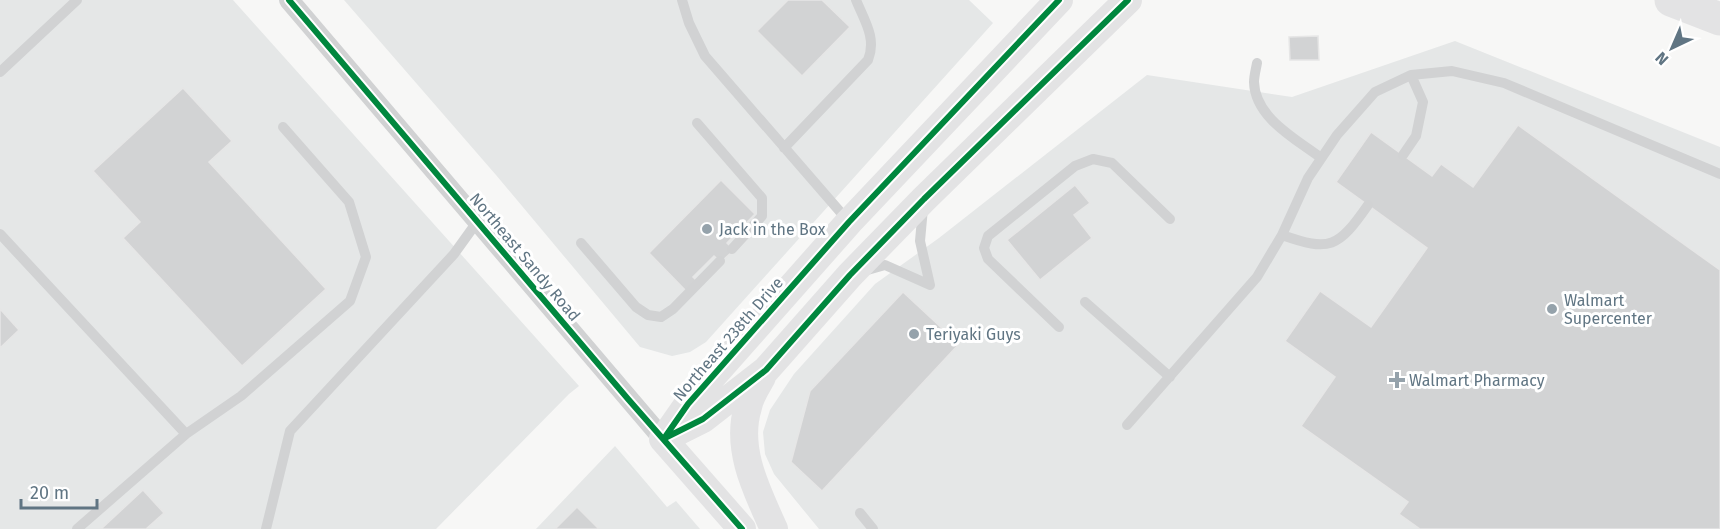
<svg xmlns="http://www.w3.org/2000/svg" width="1720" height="529" font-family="'Fira Sans',sans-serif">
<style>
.built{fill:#e5e7e7}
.building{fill:#d2d3d4;stroke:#e6e6e6;stroke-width:1.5}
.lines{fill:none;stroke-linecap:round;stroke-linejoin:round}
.service{stroke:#d1d2d3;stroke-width:10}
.minor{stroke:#d1d2d3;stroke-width:20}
.secondary{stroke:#e3e3e4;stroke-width:28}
.motorway{stroke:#e3e3e4;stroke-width:33}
.cycleway-casing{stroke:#fff;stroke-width:10}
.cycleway{stroke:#00873e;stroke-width:6}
.poi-dot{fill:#95a2ab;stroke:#fff;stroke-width:2}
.labels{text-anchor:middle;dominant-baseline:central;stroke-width:6;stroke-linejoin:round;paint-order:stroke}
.poi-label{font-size:16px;fill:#607583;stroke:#fff;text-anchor:start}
.street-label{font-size:16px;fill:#607583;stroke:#fff}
</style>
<rect width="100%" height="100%" fill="#f7f7f6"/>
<path class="built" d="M0,0H233L579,386L569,394L436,529H0Z
M344,0H969L993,23L706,342L690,352L672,356L640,347L496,175Z
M1455,41L1720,147V529H819L774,474L765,454L763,432L770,410L794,374L875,284L939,238L1147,75L1292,97Z
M615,446L667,507L676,501L700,529H536Z"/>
<path class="building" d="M788,0H822L850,27L802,76L757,31Z
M1318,36L1319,60H1290L1289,37Z
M183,88L232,141L209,162L326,289L242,366L123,238L140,222L93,171Z
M1518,125L1720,270V529H1420L1399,514L1408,502L1301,426L1335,377L1285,341L1320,291L1371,327L1427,248L1336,182L1371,132L1432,176L1441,164L1473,187Z
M721,180L755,214L727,243L734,250L721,262L714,256L693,277L698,282L687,292L649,253Z
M1075,185L1090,203L1074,215L1092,238L1040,280L1007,240Z
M903,292L959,344L822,491L791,462L810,391Z
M0,309L19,330L0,348Z
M143,490L164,513L146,529H101Z
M577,507L599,529H555Z"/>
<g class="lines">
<path class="service" d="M682,0L689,23L705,56L849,222
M1257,63C1256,69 1254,76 1254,82C1255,118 1296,139 1321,158
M0,72L77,0
M697,123L762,198V216L732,249
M784,148L868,60C877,38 864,20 856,0
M1403,155L1416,136L1423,102L1411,75
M923,208L920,241L930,285
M0,234L186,434L241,396L350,301L366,257L349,202L283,127
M1282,235C1330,252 1338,248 1368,205
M581,243L636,307L648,315L661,317L673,309L720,261
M864,271L885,265L930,285
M1085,302L1170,377
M1059,327L988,259L984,248L988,236L1075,166L1093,159L1112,163L1170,219
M1127,425L1257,277L1282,235L1308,178L1337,135L1375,92L1411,75L1452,71L1504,83L1720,174
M860,513L873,529
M77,529L186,434
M266,529L290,431L454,254L477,222"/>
<path class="minor" d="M289,0L663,439"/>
<path class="secondary" d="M762,377C757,386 750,396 748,407C735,449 757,491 774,529
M665,437L688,404L849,222L1059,0
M663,439L703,419L766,370L850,275L924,199L1128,0
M663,439L742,529"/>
<path class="motorway" d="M1671,0L1720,19"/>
<defs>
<path id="cycleway" d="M289,0L628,399L742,529
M665,437L688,404L849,222L1059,0
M663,439L703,419L766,370L850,275L924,199L1128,0"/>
</defs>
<use href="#cycleway" class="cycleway-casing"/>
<use href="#cycleway" class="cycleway"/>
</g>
<g class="poi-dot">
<circle cx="707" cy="229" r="6"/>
<circle cx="1552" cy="309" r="6"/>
<circle cx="914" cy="334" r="6"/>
<path d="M1394 371h6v6h6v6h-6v6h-6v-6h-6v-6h6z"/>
</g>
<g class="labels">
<g class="poi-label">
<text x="719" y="229">Jack in the Box</text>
<text x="1564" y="300">Walmart<tspan x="1564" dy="18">Supercenter</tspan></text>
<text x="926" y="334">Teriyaki Guys</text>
<text x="1409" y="380">Walmart Pharmacy</text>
</g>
<g class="street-label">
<text transform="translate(525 257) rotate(50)">Northeast Sandy Road</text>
<text transform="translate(728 339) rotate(-49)">Northeast 238th Drive</text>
</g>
</g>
<g transform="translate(1672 48) rotate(224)" stroke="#ffffff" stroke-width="4.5" paint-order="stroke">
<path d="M0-4.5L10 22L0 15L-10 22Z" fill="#607583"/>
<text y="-9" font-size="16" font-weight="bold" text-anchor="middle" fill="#607583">N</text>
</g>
<path d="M21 499v9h76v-9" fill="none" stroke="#607583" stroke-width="3"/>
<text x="30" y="499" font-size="18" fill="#607583" stroke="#ffffff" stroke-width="4.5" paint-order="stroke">20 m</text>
</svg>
